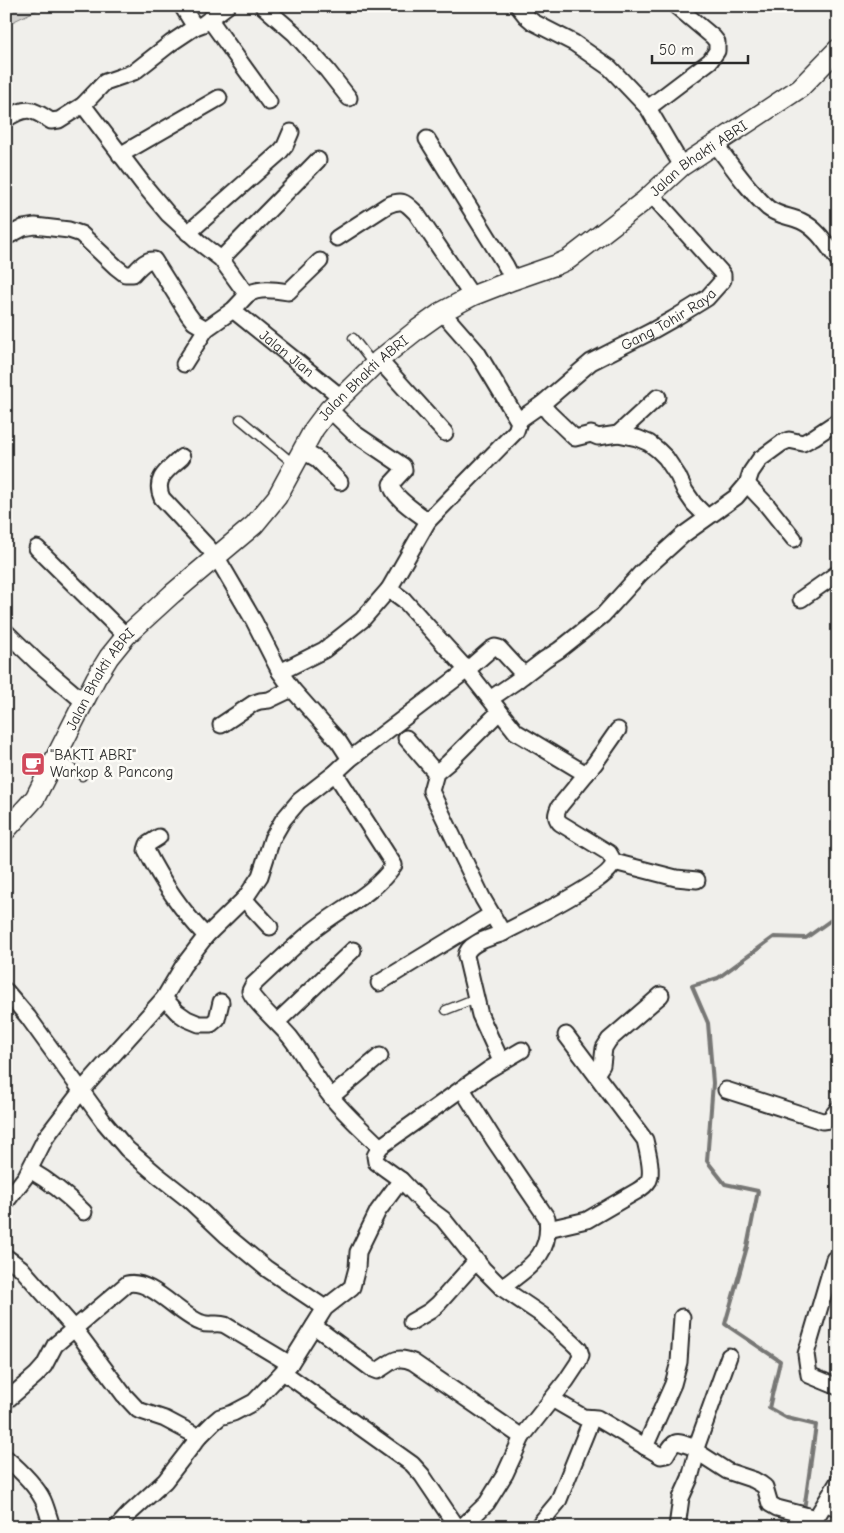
<svg xmlns="http://www.w3.org/2000/svg" width="844" height="1533" font-family="'Comic Neue',sans-serif">
<style>
.green{fill:#d3d2cf;stroke:#7f7e7d}
.lines{fill:none;stroke-linecap:round;stroke-linejoin:round}
.stream{stroke:#777775;stroke-width:4}
.service-casing{stroke:#2b2b2b;stroke-width:11}
.minor-casing{stroke:#2b2b2b;stroke-width:19}
.tertiary-casing{stroke:#2b2b2b;stroke-width:22}
.service{stroke:#fdfcf7;stroke-width:8}
.minor{stroke:#fdfcf7;stroke-width:15}
.tertiary{stroke:#fdfcf7;stroke-width:19}
.labels{text-anchor:middle;dominant-baseline:central;stroke-width:5;stroke-linejoin:round;paint-order:stroke}
.street-label{font-size:15px;fill:#2b2b2b;stroke:#fdfcf7}
.poi-label{font-size:15px;fill:#2b2b2b;stroke:#fdfcf7;text-anchor:start}
</style>
<rect width="100%" height="100%" fill="#f0efeb"/>
<filter id="ink" filterUnits="userSpaceOnUse"><feTurbulence type="fractalNoise" baseFrequency=".02" numOctaves="2"/><feDisplacementMap in="SourceGraphic" scale="10" xChannelSelector="R" yChannelSelector="G"/><feConvolveMatrix kernelMatrix="1 2 1 2 8 2 1 2 1" color-interpolation-filters="sRGB"/></filter>
<g filter="url(#ink)">
<path class="green" d="M6,6H45L6,25Z"/>
<g class="lines">
<path class="stream" d="M804,1510L816,1425L787,1418L769,1408L780,1361L725,1324L747,1247L758,1191L725,1184L707,1161L713,1083L708,1023L692,986L718,978L774,937L806,938L838,915
M800,1527L803,1517"/>
<defs>
<path id="service" d="M353,338L374,365
M240,419L294,464
M56,757L82,776
M446,1010L476,998
M824,1506L838,1513"/>
<g id="minor">
<path d="M182,6L195,27"/>
<path d="M263,6L294,33L327,70L349,98"/>
<path d="M518,6L526,16L533,22L574,43L610,68L648,108L682,166"/>
<path d="M210,20L269,102"/>
<path d="M648,108L710,61L717,51V42L713,37L676,6"/>
<path d="M6,119C27,106 31,108 51,121L59,120L83,105L105,82L134,72L171,43L195,27L203,24L227,6"/>
<path d="M427,139L506,266L513,280"/>
<path d="M716,145C732,166 748,190 768,208C778,216 790,216 801,221C818,229 827,245 838,260"/>
<path d="M120,155L219,98"/>
<path d="M188,233L280,152L285,146L291,132"/>
<path d="M6,237L23,228L35,226L69,230L81,234L116,267L125,274H133C139,268 145,259 154,260L188,314L194,322L206,329L233,310L247,295L221,259L200,243L168,214L143,184L83,105"/>
<path d="M337,238L388,205C403,199 405,202 416,213L472,296"/>
<path d="M221,259L318,160"/>
<path d="M247,295C258,287 276,290 288,292L320,261"/>
<path id="s1" d="M233,310L341,397"/>
<path d="M442,312L477,352L519,422L516,431L428,521L389,589L404,600L467,670L516,732L586,774L559,807C556,814 555,817 560,823L609,853L614,862C611,880 522,923 503,933"/>
<path d="M379,360L445,433"/>
<path d="M184,364L206,329"/>
<path d="M542,404L549,413L575,438L591,434L598,437L618,434L637,438L649,443L658,450L666,458L678,476L685,491L694,504L707,517"/>
<path d="M329,409L354,433L403,466L404,470L391,484C392,497 418,513 428,521"/>
<path id="s2" d="M519,420L542,404L591,362L650,332L673,319L707,298L723,280V275L720,271L651,194"/>
<path d="M618,434L658,397"/>
<path d="M303,451L317,459L340,482"/>
<path d="M182,457C168,470 153,478 162,498L216,556L254,621L280,672L292,689L339,742L350,759"/>
<path d="M747,484L766,504L794,539"/>
<path d="M37,548L126,636"/>
<path d="M801,599L838,573"/>
<path d="M6,632L37,662L84,702"/>
<path d="M280,672L324,650L362,620L389,589"/>
<path d="M490,699L515,682L545,659L559,650L603,615L641,573L683,535L736,497L747,484L751,472L760,459L782,443L789,440L803,443L814,437L838,421"/>
<path d="M499,712L448,763L436,773L431,791L483,899L503,933C491,938 468,942 466,956L480,1015L501,1061"/>
<path d="M221,725L254,703L260,701L269,700L292,689"/>
<path d="M406,738L436,773"/>
<path d="M335,773L394,865C374,895 337,910 310,933C291,949 272,967 253,985L250,991C252,1000 282,1027 290,1037C305,1056 316,1079 332,1098C347,1116 364,1131 380,1147"/>
<path d="M586,774L595,763L618,730"/>
<path d="M159,837L148,844L146,850C162,882 182,911 206,936"/>
<path d="M614,862L676,878L697,880"/>
<path d="M244,899L270,927"/>
<path d="M379,983L492,914"/>
<path d="M6,991L28,1017L104,1122L127,1149L156,1174L189,1200L227,1236L267,1269L325,1308"/>
<path d="M164,998L177,1012L187,1019L199,1024H211L217,1019L221,1002"/>
<path d="M277,1022L353,950"/>
<path d="M596,1074L602,1065L604,1048L609,1040L661,995"/>
<path d="M462,1089L494,1140L547,1218C552,1256 528,1267 502,1288"/>
<path d="M726,1090L822,1121L829,1120L838,1109"/>
<path d="M331,1097L380,1056"/>
<path d="M30,1170C51,1182 67,1195 84,1212"/>
<path d="M6,1202L26,1176L46,1137L82,1090L164,998L183,966L206,936L246,897L260,876L272,839L283,820L299,801L335,773L350,759L467,670L491,649L495,647L499,648L524,675"/>
<path d="M548,1229L587,1220L637,1191C642,1188 646,1185 649,1180C653,1171 647,1149 645,1140L566,1035"/>
<path d="M6,1257L21,1268L74,1328L124,1395L138,1410L165,1419L199,1437"/>
<path d="M834,1259L806,1354L809,1375L838,1387"/>
<path d="M411,1322L430,1311L438,1304L477,1260"/>
<path d="M314,1326L372,1369L377,1371C392,1363 395,1354 413,1362L522,1437"/>
<path d="M729,1356L696,1448V1451L727,1471L754,1480L761,1484L765,1487L770,1504L777,1508L816,1518"/>
<path d="M283,1372L412,1464L422,1475L457,1527"/>
<path d="M552,1399L583,1417L597,1418L661,1456L666,1455C676,1436 678,1443 696,1448"/>
<path d="M6,1401L36,1375L44,1366L55,1345L127,1284C151,1278 180,1316 202,1323C209,1326 217,1322 225,1325L290,1364"/>
<path d="M645,1447L673,1384L679,1362L682,1317"/>
<path d="M6,1458C20,1470 35,1484 43,1500C47,1509 49,1518 52,1527"/>
<path d="M117,1527L129,1514L165,1481L199,1437L213,1423L220,1417L233,1413L254,1402L290,1364L325,1308L352,1287L357,1268L358,1252L378,1211L401,1180"/>
<path d="M462,1527L487,1503L505,1474L522,1437L566,1381L578,1363L581,1355L579,1349L574,1344L542,1315L502,1288L483,1269L443,1219L427,1207L401,1180L376,1162L375,1156L380,1147L488,1070L522,1050"/>
<path d="M537,1527L558,1502L592,1418"/>
<path d="M677,1527L681,1498L690,1478L697,1452"/>
<path d="M815,1527L816,1518L838,1482"/>
</g>
<g id="tertiary">
<path id="s3" d="M6,830L35,798L96,678L109,657L126,636L172,594L254,525L277,497L314,429L329,409L379,360L418,329L442,312L472,296L513,280L556,265L569,259L644,201L682,166L800,88L838,49"/>
</g>
</defs>
<use href="#service" class="service-casing"/>
<use href="#minor" class="minor-casing"/>
<use href="#tertiary" class="tertiary-casing"/>
<use href="#service" class="service"/>
<use href="#minor" class="minor"/>
<use href="#tertiary" class="tertiary"/>
</g>
</g>
<defs>
<symbol id="cafe-square" viewBox="-11 -11 22 22"><rect x="-9" y="-9" width="18" height="18" rx="4" fill="#d1495b" stroke="#fdfcf7"/><path d="M-5.5-4.5H6V0H3Q3 3.5 0 3.5H-2.5Q-5.5 3.5-5.5 0ZM3-3.2v2h1.7v-2ZM-6 4.5H4V6H-6Z" fill="#fff"/></symbol>
</defs>
<g fill-rule="evenodd">
<use href="#cafe-square" x="19" y="750" width="28" height="28"/>
</g>
<g class="labels">
<g class="street-label">
<text stroke="none"><textPath href="#s3" startOffset="989">Jalan Bhakti ABRI</textPath></text>
<text stroke="none"><textPath href="#s2" startOffset="181">Gang Tohir Raya</textPath></text>
<text stroke="none"><textPath href="#s1" startOffset="69">Jalan Jian</textPath></text>
<text stroke="none"><textPath href="#s3" startOffset="584">Jalan Bhakti ABRI</textPath></text>
<text stroke="none"><textPath href="#s3" startOffset="179">Jalan Bhakti ABRI</textPath></text>
</g>
<g class="poi-label">
<text x="50" y="755">"BAKTI ABRI"<tspan x="50" dy="17">Warkop &amp; Pancong</tspan></text>
</g>
</g>
<rect width="844" height="1533" fill="none" stroke="#fdfcf7" stroke-width="25"/>
<rect x="12" y="12" width="819" height="1508" fill="none" stroke="#2b2b2b" stroke-width="2" filter="url(#ink)"/>
<path d="M652 55v8h96v-8" fill="none" stroke="#2b2b2b" stroke-width="2.5"/>
<text x="659" y="55" font-size="15" fill="#2b2b2b" stroke="#fdfcf7" stroke-width="4" paint-order="stroke">50 m</text>
</svg>
